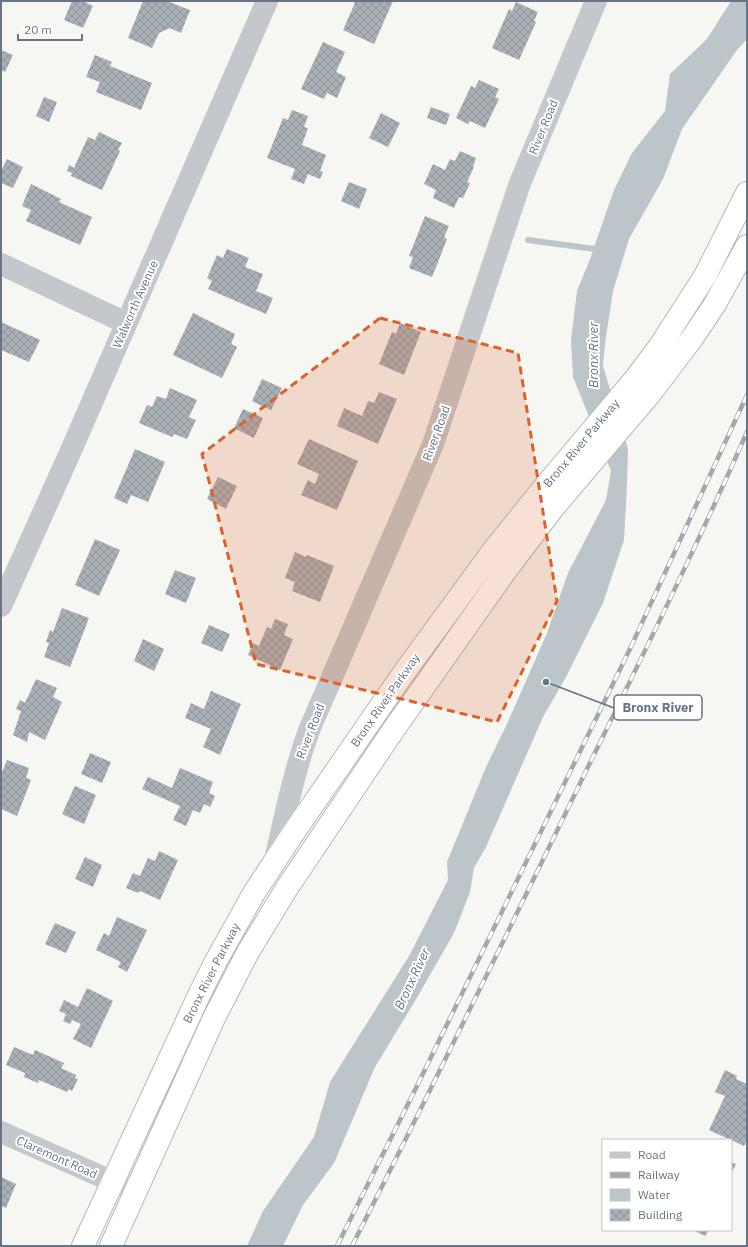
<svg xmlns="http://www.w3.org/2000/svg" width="748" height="1247" font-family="'IBM Plex Sans',sans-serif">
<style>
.water{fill:#bcc5ca}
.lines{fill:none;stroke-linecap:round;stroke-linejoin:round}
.stream{stroke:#bcc5ca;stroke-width:6}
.building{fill:url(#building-cross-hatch)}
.highway-casing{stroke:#b5b8bb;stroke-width:24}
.minor{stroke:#c4c7cb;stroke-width:22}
.highway{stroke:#fff;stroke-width:22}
.rail-casing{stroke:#a3a8ae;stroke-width:4.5}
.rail{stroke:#fff;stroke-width:3;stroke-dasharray:9;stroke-linecap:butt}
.marked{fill:#dc622d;fill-opacity:0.2;stroke:#dc622d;stroke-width:3;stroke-dasharray:8 5;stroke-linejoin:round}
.labels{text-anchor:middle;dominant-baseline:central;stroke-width:4;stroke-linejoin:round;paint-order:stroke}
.street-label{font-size:12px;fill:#667483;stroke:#fff}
.water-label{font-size:13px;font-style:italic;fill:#62767f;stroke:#fff}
.leader{fill:none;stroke:#667483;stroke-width:1.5}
.callout-dot{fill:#667483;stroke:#fff;stroke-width:1.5}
.callout{fill:#fff;stroke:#667483;stroke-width:1.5}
.callout-label{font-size:13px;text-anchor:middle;font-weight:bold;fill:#667483}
</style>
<defs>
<pattern id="building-cross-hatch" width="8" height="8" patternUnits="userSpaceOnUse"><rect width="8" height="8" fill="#a9b0b6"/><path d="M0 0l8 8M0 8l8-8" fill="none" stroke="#8d9499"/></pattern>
</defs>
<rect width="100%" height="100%" fill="#f6f6f3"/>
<path class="water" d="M731,1H747V39L737,50L682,129L663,179L629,239L613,291L605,343L603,366L628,449L627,484L624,540L603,603L566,677L543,717L486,847L474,868L470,892L454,933L415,1001L375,1067L334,1163L303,1205L283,1246H247L263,1211L314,1137L330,1082L409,956L448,880L447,862L486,767L507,724L547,633L568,573L606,500L611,471L573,377L571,340L577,291L590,259L614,190L632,153L665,111L670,74L707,39Z"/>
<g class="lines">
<path class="stream" d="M528,240L602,250"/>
</g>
<path class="building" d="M72,1H83L93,6L83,28L64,20Z
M143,1H167L190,10L181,33L170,28L159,33L152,48L128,38Z
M351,1H393L374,44L343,30L355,3Z
M516,2L538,12L534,21L536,22L519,60L492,48L509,9L512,11Z
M323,42L345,52L336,72L346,77L337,98L327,93L324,99L301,89Z
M1,50L13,55L5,72L1,70Z
M95,55L112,62L110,66L152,83L141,110L96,92L100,82L86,77Z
M479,80L499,89L495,97L499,99L485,128L470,121L468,124L456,118L471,86L475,88Z
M44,97L57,102L49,122L36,116Z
M431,107L450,114L446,125L427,118Z
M292,110L308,116L304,127L308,128L302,145L326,155L320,171L323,172L320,179L308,174L304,184L291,179L295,169L267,158L283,118L288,120Z
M381,113L400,123L388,147L369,138Z
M99,132L122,143L118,150L120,151L102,190L71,176L72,173L67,171L69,165L74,168L88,137L95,140Z
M460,151L476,158L473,167H474L467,182L470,183L463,198L459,197L454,208L433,198L436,190L424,184L433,164L445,170L450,159L455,161Z
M7,159L23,167L13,188L1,183V171Z
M349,182L367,189L359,209L341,201Z
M31,184L61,199L59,202L92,217L80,245L26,221L31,210L22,206Z
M425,216L449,226L444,237L447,239L432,277L409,268L413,257L409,256Z
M227,249L249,258L245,267L263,274L256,291L273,298L266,314L208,289L212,281L207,278L217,255L223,258Z
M193,313L235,334L231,344L237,347L222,378L173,355Z
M1,322L40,340L29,362L1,350Z
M400,323L421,332L404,375L379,364L392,332L396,334Z
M262,379L282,388L271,410L252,401Z
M170,388L197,400L189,417L196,420L187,439L174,434L172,437L139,423L147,405L152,407L157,396L166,399Z
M379,392L397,399L378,444L337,426L344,408L362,416L368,401L374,403Z
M243,409L263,418L254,438L234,428Z
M309,439L358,461L337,510L301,495L308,480L315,484L319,474L297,464Z
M135,449L165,462L148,502L131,495L127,504L114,498Z
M218,477L237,486L226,509L207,499Z
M95,539L120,550L99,596L75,585Z
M295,552L306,557L307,555L334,566L320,602L292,591L295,582L285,578Z
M175,570L196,578L186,603L165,594Z
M62,608L89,618L70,667L44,657L49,643L46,642L50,630L53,632Z
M275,619L288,624L284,635L293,639L280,670L248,655L253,643L259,646L267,627L271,629Z
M209,625L230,634L222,652L201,643Z
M143,639L164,649L154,671L134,661Z
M36,679L57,688L53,697L62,702L45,740L29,732L27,742L13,735L21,711L16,709L20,700L25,703Z
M211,691L241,704L220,755L203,747L211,729L185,718L191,703L204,709Z
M90,753L111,762L102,783L81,774Z
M7,760L29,768L26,778L31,780L17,816L1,809V775Z
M180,768L213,782L209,793L215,796L210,807L204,804L200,813L193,810L186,826L173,820L180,806L142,789L148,777L172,788Z
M75,786L96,795L84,824L62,814Z
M159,851L178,860L160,900L140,891L138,893L126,888L133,873L140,876L148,858L155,861Z
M85,857L102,865L93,887L75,879Z
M117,917L147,930L127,972L118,967L121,962L96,950L104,933L109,936Z
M55,923L76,932L66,953L45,944Z
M87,988L113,1001L91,1048L73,1039L81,1024L72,1020L70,1024L63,1021L66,1014L59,1011L64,1000L78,1007Z
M14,1047L33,1055L35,1050L64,1063L61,1068L76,1075L75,1078L78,1079L72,1091L69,1089L67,1092L39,1080L38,1083L24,1077L25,1073L6,1065Z
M725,1070L737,1076L736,1079L747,1084V1140L744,1146L709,1130L725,1096L715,1092Z
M731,1162L736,1164L731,1174Z
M1,1177L16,1184L6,1208L1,1206Z
M693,1230H709L705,1236Z"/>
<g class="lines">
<defs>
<path id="highway" d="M83,1246L200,993L216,961L254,893L294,832L403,674L493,551L542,490L636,378L660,346L705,276L747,193
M111,1246L214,1018L248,952L287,888L394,729L504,573L553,508L649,395L693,337L715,304L747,246"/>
</defs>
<use href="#highway" class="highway-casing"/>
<path class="minor" d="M1,264L126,323
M1,606L69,455L267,1
M275,860C285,816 294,771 310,728L433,444L520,183L596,1
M1,1132L136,1192"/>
<use href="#highway" class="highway"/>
<defs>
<path id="rail" d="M337,1246L414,1092L629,651L747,395
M352,1246C432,1088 510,928 587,769C642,657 697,546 747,432"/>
</defs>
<use href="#rail" class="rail-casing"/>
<use href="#rail" class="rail"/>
</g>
<path class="marked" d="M380,318L518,353L557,601L497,722L256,664L202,454Z"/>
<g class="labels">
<g class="street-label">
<text transform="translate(543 127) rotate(-68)">River Road</text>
<text transform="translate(135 304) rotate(-66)">Walworth Avenue</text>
<text transform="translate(436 433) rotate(-70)">River Road</text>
<text transform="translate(581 443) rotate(-50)">Bronx River Parkway</text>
<text transform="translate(385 700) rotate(-55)">Bronx River Parkway</text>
<text transform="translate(310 731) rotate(-69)">River Road</text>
<text transform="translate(211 973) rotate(-63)">Bronx River Parkway</text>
<text transform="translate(57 1157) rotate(24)">Claremont Road</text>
</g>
<g class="water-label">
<text transform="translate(593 355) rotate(-90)">Bronx River</text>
<text transform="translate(412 979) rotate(-65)">Bronx River</text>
</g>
</g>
<path class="leader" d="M546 682L614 708"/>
<circle class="callout-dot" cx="546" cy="682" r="4"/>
<rect class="callout" x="614" y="695" width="88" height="25" rx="4"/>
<g class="callout-label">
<text x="658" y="712">Bronx River</text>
</g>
<rect width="748" height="1247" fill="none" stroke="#667483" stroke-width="4"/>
<rect x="602" y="1139" width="130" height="92" fill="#ffffff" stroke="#c2c7cd"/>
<rect x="610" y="1152" width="20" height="6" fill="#c4c7cb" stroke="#c2c7cd"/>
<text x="638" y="1159" font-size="12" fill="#667483">Road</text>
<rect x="610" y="1172" width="20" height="6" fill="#a3a8ae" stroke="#c2c7cd"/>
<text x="638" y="1179" font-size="12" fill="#667483">Railway</text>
<rect x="610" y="1189" width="20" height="12" fill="#bcc5ca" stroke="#c2c7cd"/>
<text x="638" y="1199" font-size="12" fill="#667483">Water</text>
<rect x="610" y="1209" width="20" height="12" fill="url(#building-cross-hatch)" stroke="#c2c7cd"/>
<text x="638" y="1219" font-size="12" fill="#667483">Building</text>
<path d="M18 34v6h64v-6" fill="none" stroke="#667483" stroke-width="2"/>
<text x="24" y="34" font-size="12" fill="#667483" stroke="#ffffff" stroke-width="3" paint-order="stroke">20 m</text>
</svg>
